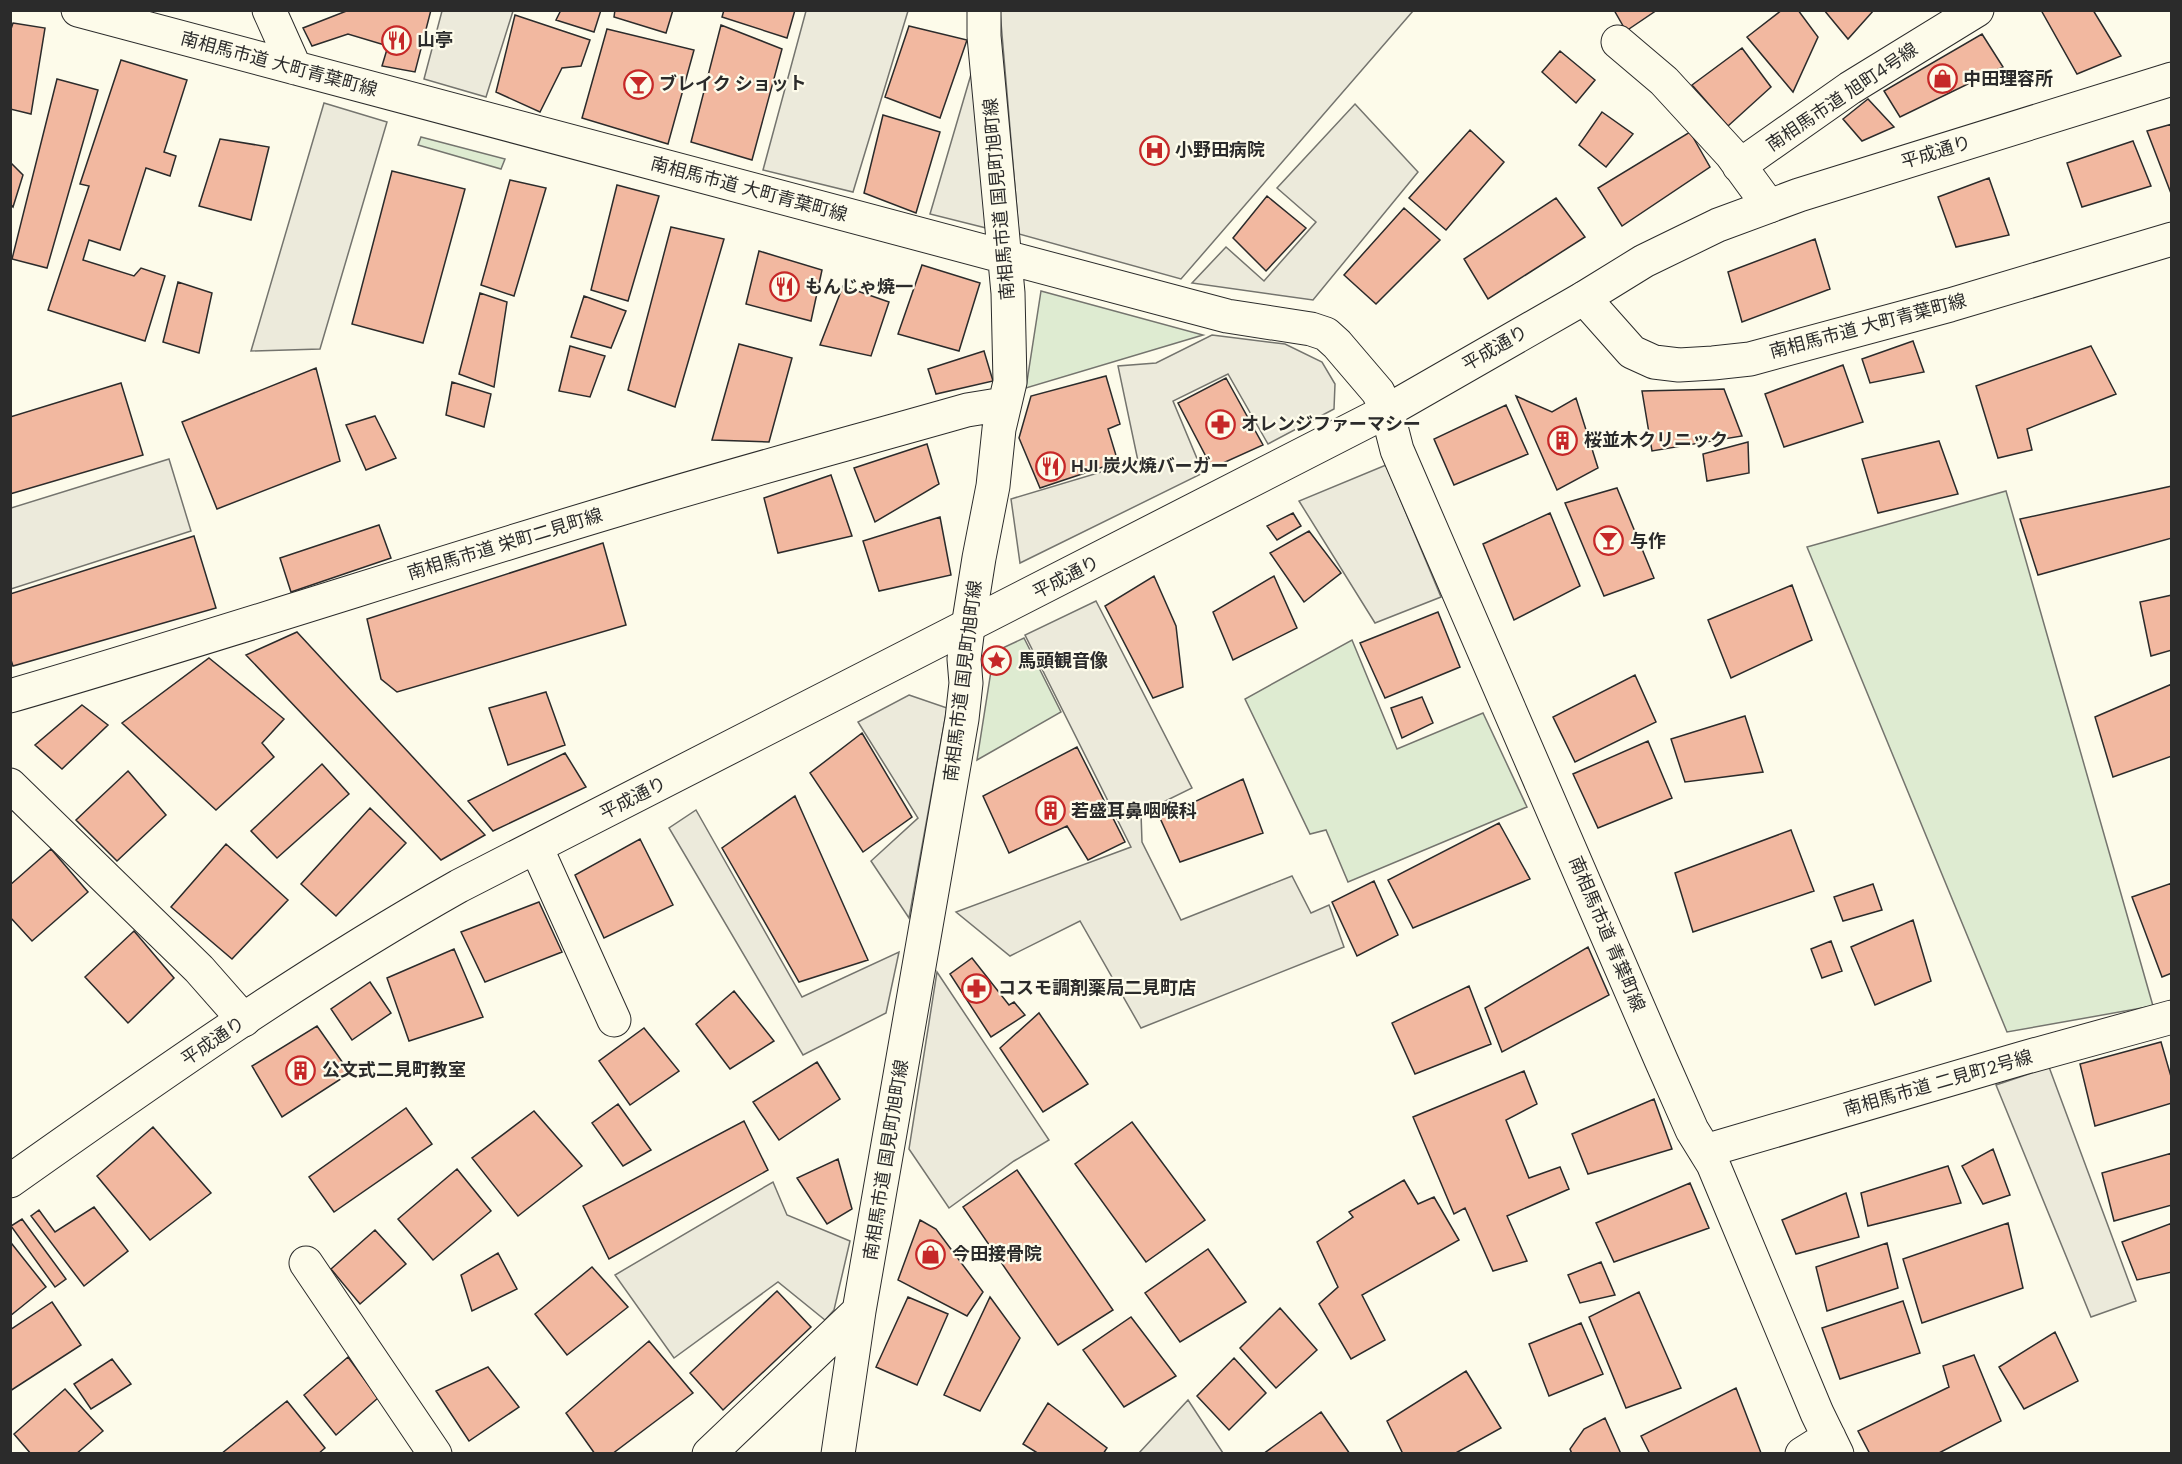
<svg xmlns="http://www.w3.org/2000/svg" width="2182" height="1464" font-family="'DM Sans','Noto Sans JP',sans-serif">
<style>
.green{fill:#deebd1;stroke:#74746e;stroke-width:1.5}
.parking{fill:#eceadb;stroke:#74746e;stroke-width:1.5}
.building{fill:#f2b8a0;stroke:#2b2b2b;stroke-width:1.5}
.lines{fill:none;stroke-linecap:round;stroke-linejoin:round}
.minor-casing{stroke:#2b2b2b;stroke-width:35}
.tertiary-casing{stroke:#2b2b2b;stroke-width:35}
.minor{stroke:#fdfbea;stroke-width:33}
.tertiary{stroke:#fdfbea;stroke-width:33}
.labels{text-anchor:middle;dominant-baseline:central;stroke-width:4.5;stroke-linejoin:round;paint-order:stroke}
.poi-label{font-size:18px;font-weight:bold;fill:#2b2b2b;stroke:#fdfbea;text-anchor:start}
.street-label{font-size:18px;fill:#2b2b2b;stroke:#fdfbea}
</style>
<rect width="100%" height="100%" fill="#fdfbea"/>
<path class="green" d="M421,137L505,159L501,169L418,145Z
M1041,291L1203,335L1026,388Z
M2006,491L2153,1006L2007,1032L1807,547Z
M1024,638L1061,712L977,760L994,652Z
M1352,640L1397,749L1483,713L1527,807L1348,882L1326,830L1310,834L1245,699Z"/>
<path class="parking" d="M442,11H513L486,97L424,79Z
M806,11H908L853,192L763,170Z
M1000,11H1413L1181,279L1019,234Z
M977,54L986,228L930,214Z
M324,103L387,122L320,349L251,351Z
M1355,104L1418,172L1313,300L1192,283L1226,247L1264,281L1316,222L1277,188Z
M1212,335L1285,344L1322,362L1335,384L1334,409L1268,444L1228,374L1173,401L1203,473L1020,563L1011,499L1138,461L1118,366L1156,363Z
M169,459L191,531L11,589V508Z
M1386,465L1441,597L1375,623L1299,501Z
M1096,601L1192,788L1141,813L1142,842L1181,920L1292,876L1311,913L1329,905L1344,947L1141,1028L1080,921L1010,956L956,912L1131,847L1025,635Z
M909,695L947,708L909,918L871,861L918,818L858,722Z
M696,810L802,997L899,952L886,1013L803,1055L669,828Z
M937,972L1049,1140L1014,1161L949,1208L909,1149Z
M2049,1067L2136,1301L2091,1317L1996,1085Z
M773,1182L787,1215L850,1241L834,1310L825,1320L778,1282L674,1358L615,1275Z
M1188,1400L1223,1453H1139Z"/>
<path class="building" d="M349,10H431L415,72L382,66L388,46L348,34L312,46L303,28Z
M561,10H601L594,32L556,20Z
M615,10H673L666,33L614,17Z
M724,10H795L787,38L722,17Z
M1614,10H1657L1626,31Z
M1782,10H1798L1818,37L1793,92L1747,37Z
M1824,10H1874L1848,39Z
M2041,10H2093L2121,56L2077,74Z
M515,15L590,40L581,66L562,68L540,112L496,92Z
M13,23L45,28L31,114L10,109V32Z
M721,25L782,49L752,160L691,142Z
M909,26L967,40L940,118L885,97Z
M607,29L694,50L668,144L582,118Z
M1982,34L2003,67L1900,117L1884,91Z
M1742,48L1771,87L1728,126L1692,85Z
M1560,51L1595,80L1576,103L1542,72Z
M121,60L187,80L164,152L176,156L170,176L146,168L120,250L89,240L83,260L134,276L141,268L165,276L145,341L48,310L89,186L80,184Z
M57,79L98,90L47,268L12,259Z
M1868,99L1894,127L1862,141L1843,119Z
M1602,112L1633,134L1606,167L1579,145Z
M883,115L940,132L916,213L864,193Z
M2172,124V196L2147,131Z
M1470,130L1504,162L1446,230L1409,198Z
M1690,132L1710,167L1622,226L1598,188Z
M220,139L269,147L251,220L199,206Z
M2133,141L2151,186L2082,207L2067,163Z
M10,162L23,175L13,207L10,204Z
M392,171L465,189L423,343L352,324Z
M1989,178L2009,235L1956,247L1938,197Z
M510,180L546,188L514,296L481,285Z
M617,185L659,196L628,301L591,290Z
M1267,196L1306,228L1266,271L1233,238Z
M1556,198L1585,237L1488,299L1464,259Z
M1404,208L1440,240L1376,304L1344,275Z
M671,227L724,239L675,407L628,390Z
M1815,239L1830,289L1742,322L1728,272Z
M759,251L822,270L811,321L746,304Z
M922,265L980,283L959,351L898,334Z
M178,282L212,293L199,353L163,342Z
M843,286L889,302L871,356L820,345Z
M480,293L507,302L494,387L459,374Z
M584,296L626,311L611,348L571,337Z
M1913,341L1924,372L1870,383L1862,359Z
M739,344L792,358L769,442L712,440Z
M570,346L605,356L590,397L559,391Z
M2091,346L2116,394L2027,429L2032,450L1998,458L1976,386Z
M984,351L993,381L936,394L928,369Z
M1843,365L1863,422L1784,447L1765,394Z
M316,368L340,461L217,509L182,422Z
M1106,376L1120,424L1108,429L1118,462L1040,488L1019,438L1031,396Z
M1226,378L1263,445L1212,468L1178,403Z
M452,382L491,394L484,427L446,415Z
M121,383L143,455L10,494V417Z
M1724,389L1742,436L1652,451L1642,391Z
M1516,396L1552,412L1576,398L1598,468L1557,490Z
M1506,405L1528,454L1454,485L1434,439Z
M375,416L396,458L366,470L346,425Z
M1939,441L1958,494L1878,513L1862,459Z
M1748,442L1749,473L1707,481L1703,454Z
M927,444L939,484L875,522L854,468Z
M831,475L852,536L778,553L764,498Z
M2172,486V538L2038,575L2020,519Z
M1617,488L1654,578L1604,596L1565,503Z
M1293,513L1301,526L1277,540L1267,526Z
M1550,513L1580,586L1514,620L1483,544Z
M940,517L951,575L879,591L863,541Z
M379,525L391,558L291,592L280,558Z
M1309,531L1341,573L1304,602L1270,553Z
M194,536L216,608L13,666L10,657V594Z
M603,543L626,625L397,692L381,679L367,619Z
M1154,576L1176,626L1183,687L1153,698L1105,606Z
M1274,576L1297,628L1233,660L1213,612Z
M1792,585L1812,640L1731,678L1708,620Z
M2172,595V650L2151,656L2140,602Z
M1438,612L1460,667L1385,698L1360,643Z
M297,632L485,835L441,860L246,655Z
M209,658L284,719L262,743L274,757L216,810L122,723Z
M1635,675L1656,722L1575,762L1553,717Z
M2172,684V756L2113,777L2095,717Z
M546,692L565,745L508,765L489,708Z
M1422,697L1433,723L1402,738L1391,708Z
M82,705L108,725L62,769L35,745Z
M1745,716L1763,772L1685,782L1671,739Z
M862,733L912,817L863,852L810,773Z
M1648,741L1672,798L1598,828L1573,774Z
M1077,747L1125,842L1088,860L1067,826L1009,853L983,796Z
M565,753L586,787L493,831L468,801Z
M322,764L349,794L277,858L251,831Z
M128,771L166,815L117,861L76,820Z
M1243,779L1263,833L1180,862L1160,818Z
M795,796L868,960L799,982L722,848Z
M370,808L406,843L336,916L301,884Z
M1499,823L1530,879L1413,928L1388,880Z
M1791,830L1814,891L1693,932L1675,873Z
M640,839L673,905L604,938L575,875Z
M226,844L288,900L232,959L171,907Z
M51,849L88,892L32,941L10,917V885Z
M1374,881L1398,935L1357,956L1332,902Z
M2172,883V973L2162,977L2132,897Z
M1873,884L1882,910L1843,921L1834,897Z
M539,902L562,952L485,982L461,932Z
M1913,920L1931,981L1875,1005L1851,947Z
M134,931L174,978L128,1023L85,977Z
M1831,941L1842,971L1822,978L1811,949Z
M1588,947L1609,995L1502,1052L1485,1008Z
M454,949L483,1017L409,1041L387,978Z
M972,958L1009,1005L1014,1002L1025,1015L991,1037L950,974Z
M370,982L391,1013L352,1040L331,1009Z
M1469,986L1491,1044L1415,1074L1392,1023Z
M734,991L774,1041L730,1069L696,1024Z
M1039,1013L1088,1084L1043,1112L1000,1048Z
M317,1026L350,1073L282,1117L252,1066Z
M644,1028L679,1071L630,1105L599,1061Z
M2161,1042L2172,1080V1103L2095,1126L2080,1064Z
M817,1062L840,1099L779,1140L753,1102Z
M1524,1071L1537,1104L1506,1120L1529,1178L1560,1167L1569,1189L1507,1216L1527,1261L1493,1271L1465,1208L1454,1214L1413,1117Z
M1654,1099L1672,1149L1588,1174L1572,1134Z
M618,1104L651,1150L623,1166L592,1123Z
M406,1108L432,1144L334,1212L309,1177Z
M534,1111L582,1166L518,1216L472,1158Z
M744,1121L768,1170L609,1259L583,1206Z
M1132,1122L1205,1220L1146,1262L1075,1164Z
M153,1127L211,1193L150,1240L97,1176Z
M1993,1149L2010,1195L1983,1204L1962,1166Z
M2172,1153V1205L2114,1221L2102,1173Z
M838,1159L852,1209L827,1224L797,1178Z
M1948,1166L1961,1203L1868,1226L1861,1193Z
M457,1169L491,1211L433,1260L398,1219Z
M1017,1170L1113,1310L1058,1345L963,1207Z
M1404,1180L1418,1204L1434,1197L1459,1240L1362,1295L1385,1340L1351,1359L1319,1304L1338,1287L1317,1242L1353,1217L1349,1212Z
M1690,1183L1709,1228L1614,1262L1596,1223Z
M1846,1193L1859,1237L1796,1254L1782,1220Z
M94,1207L128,1251L84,1286L31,1216L39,1210L55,1232Z
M22,1219L66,1279L55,1287L11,1226Z
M920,1220L936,1229L983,1292L967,1316L898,1280Z
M2008,1223L2023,1288L1922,1323L1903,1259Z
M2172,1223V1272L2137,1280L2122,1242Z
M375,1230L406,1264L360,1304L331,1269Z
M1887,1243L1898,1288L1827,1311L1816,1267Z
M12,1244L46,1287L10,1316V1246Z
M1208,1249L1246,1302L1180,1342L1145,1293Z
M498,1253L517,1289L472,1311L461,1275Z
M1601,1262L1615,1295L1580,1303L1568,1275Z
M592,1267L628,1307L567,1355L535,1314Z
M777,1291L811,1327L723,1410L690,1373Z
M1639,1292L1681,1388L1626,1408L1589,1317Z
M908,1297L948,1314L917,1385L876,1367Z
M990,1297L1020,1338L980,1411L944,1395Z
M1903,1301L1920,1353L1840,1379L1822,1328Z
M52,1302L81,1345L10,1391V1330Z
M1280,1308L1317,1350L1276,1388L1240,1348Z
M1131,1317L1176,1376L1124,1407L1083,1350Z
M1581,1323L1603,1374L1549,1396L1529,1344Z
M2055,1332L2078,1381L2024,1409L1999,1367Z
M649,1341L693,1393L612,1454H595L566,1413Z
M1974,1355L2001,1421L1937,1454H1870L1858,1431L1949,1387L1943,1366Z
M348,1357L378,1398L336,1435L304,1395Z
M1234,1358L1266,1393L1229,1430L1197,1396Z
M112,1359L131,1384L91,1409L74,1384Z
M488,1367L519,1407L469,1441L436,1391Z
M1466,1371L1501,1428L1454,1454H1403L1387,1421Z
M1736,1388L1761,1453L1650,1454L1641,1436Z
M65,1389L103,1431L76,1454H31L14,1434Z
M287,1401L325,1448L318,1454H221Z
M1048,1403L1107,1448L1103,1454H1039L1023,1444Z
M1321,1412L1350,1454H1263Z
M1605,1418L1621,1454H1572L1570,1449L1584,1429Z"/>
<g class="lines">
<defs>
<path id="minor" d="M78,10L1227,316L1311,329L1326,334L1337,344L1378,392L1387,411L1397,450L1661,1060L1692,1130L1713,1164L1817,1413L1837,1454
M269,10L295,68
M1618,42L1664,81L1731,154L1769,206
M1739,166L1850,88L1977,10
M1584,298L1632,352L1654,362L1679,365L1713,363L1750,359L1950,305L2172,239
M10,696C214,637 416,570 620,509C735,474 851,443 967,410L1004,404
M10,785L199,969L244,1020
M536,847L614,1020
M1705,1151L2023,1058L2172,1017
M306,1263L435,1454
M709,1454L859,1311
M838,1454L859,1311L962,719L966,683L964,659L968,627L979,558L993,486L999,429L1010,382L1008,293L984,36V10
M1802,1454L1829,1437"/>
<path id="tertiary" d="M10,1181C157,1077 303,974 459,886L1387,411L1584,298L1644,261L1718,225L1799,195L2172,79"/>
</defs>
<use href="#minor" class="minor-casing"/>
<use href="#tertiary" class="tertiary-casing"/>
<use href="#minor" class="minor"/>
<use href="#tertiary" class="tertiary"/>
</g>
<defs>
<symbol id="restaurant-ring" viewBox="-11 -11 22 22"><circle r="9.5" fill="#fdfbea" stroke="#c62828" stroke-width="1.5"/><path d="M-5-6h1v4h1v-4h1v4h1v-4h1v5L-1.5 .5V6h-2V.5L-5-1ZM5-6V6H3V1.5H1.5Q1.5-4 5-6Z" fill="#c62828"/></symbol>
<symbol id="shop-ring" viewBox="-11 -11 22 22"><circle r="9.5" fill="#fdfbea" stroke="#c62828" stroke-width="1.5"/><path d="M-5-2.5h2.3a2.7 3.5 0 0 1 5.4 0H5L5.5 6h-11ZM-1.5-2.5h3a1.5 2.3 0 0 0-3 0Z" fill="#c62828"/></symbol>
<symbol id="bar-ring" viewBox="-11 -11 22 22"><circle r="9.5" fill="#fdfbea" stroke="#c62828" stroke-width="1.5"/><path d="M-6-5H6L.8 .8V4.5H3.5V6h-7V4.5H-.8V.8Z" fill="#c62828"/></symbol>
<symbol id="hospital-ring" viewBox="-11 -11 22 22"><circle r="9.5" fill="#fdfbea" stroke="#c62828" stroke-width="1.5"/><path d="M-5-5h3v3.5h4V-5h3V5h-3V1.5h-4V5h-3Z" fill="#c62828"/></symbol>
<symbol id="pharmacy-ring" viewBox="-11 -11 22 22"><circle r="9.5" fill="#fdfbea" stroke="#c62828" stroke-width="1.5"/><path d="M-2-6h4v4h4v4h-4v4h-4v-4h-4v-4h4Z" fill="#c62828"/></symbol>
<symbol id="building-ring" viewBox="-11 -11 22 22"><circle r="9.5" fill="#fdfbea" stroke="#c62828" stroke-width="1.5"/><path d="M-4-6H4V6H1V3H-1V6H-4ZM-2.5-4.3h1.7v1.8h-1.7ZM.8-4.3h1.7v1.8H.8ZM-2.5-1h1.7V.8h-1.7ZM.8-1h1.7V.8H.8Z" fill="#c62828"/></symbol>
<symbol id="sight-ring" viewBox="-11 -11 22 22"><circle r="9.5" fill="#fdfbea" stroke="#c62828" stroke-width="1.5"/><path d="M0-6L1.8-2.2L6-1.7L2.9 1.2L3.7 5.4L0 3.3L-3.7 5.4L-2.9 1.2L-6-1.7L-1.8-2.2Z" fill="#c62828"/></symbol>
</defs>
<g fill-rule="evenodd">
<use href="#restaurant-ring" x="380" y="24" width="33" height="33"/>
<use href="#shop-ring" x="1926" y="62" width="33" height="33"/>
<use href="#bar-ring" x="622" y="68" width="33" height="33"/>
<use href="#hospital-ring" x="1138" y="134" width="33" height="33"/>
<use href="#restaurant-ring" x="768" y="270" width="33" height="33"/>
<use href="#pharmacy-ring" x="1204" y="408" width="33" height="33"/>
<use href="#building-ring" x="1546" y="424" width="33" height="33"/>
<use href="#restaurant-ring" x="1034" y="450" width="33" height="33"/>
<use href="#bar-ring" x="1592" y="524" width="33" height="33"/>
<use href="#sight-ring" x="980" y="644" width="33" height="33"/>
<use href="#building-ring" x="1034" y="794" width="33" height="33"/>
<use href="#pharmacy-ring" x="960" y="972" width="33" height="33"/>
<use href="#building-ring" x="284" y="1054" width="33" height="33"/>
<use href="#shop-ring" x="914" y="1238" width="33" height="33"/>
</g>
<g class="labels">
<g class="poi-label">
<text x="417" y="40">山亭</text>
<text x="1963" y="79">中田理容所</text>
<text x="659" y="84">ブレイク ショット</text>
<text x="1175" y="150">小野田病院</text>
<text x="805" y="287">もんじゃ焼一</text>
<text x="1241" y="424">オレンジファーマシー</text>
<text x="1584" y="440">桜並木クリニック</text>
<text x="1071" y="466">HJI 炭火焼バーガー</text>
<text x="1630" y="541">与作</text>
<text x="1018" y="661">馬頭観音像</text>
<text x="1071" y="811">若盛耳鼻咽喉科</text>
<text x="998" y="988">コスモ調剤薬局二見町店</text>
<text x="322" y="1070">公文式二見町教室</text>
<text x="952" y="1254">今田接骨院</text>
</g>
<g class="street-label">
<text transform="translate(279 64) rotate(15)">南相馬市道 大町青葉町線</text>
<text transform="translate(1842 97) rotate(-34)">南相馬市道 旭町4号線</text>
<text transform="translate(1936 152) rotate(-17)">平成通り</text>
<text transform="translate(749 189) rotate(15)">南相馬市道 大町青葉町線</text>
<text transform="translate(999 199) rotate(-95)">南相馬市道 国見町旭町線</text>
<text transform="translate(1868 326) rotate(-15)">南相馬市道 大町青葉町線</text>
<text transform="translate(1495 348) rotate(-30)">平成通り</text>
<text transform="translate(505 544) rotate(-17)">南相馬市道 栄町二見町線</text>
<text transform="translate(1066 577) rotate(-27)">平成通り</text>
<text transform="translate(963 681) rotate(-83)">南相馬市道 国見町旭町線</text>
<text transform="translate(633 798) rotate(-27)">平成通り</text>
<text transform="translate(1607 934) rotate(67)">南相馬市道 青葉町線</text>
<text transform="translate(213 1041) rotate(-34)">平成通り</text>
<text transform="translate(1938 1083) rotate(-16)">南相馬市道 二見町2号線</text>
<text transform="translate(886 1160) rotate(-81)">南相馬市道 国見町旭町線</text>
</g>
</g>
<rect width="2182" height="1464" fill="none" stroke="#2b2b2b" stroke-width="24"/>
</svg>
